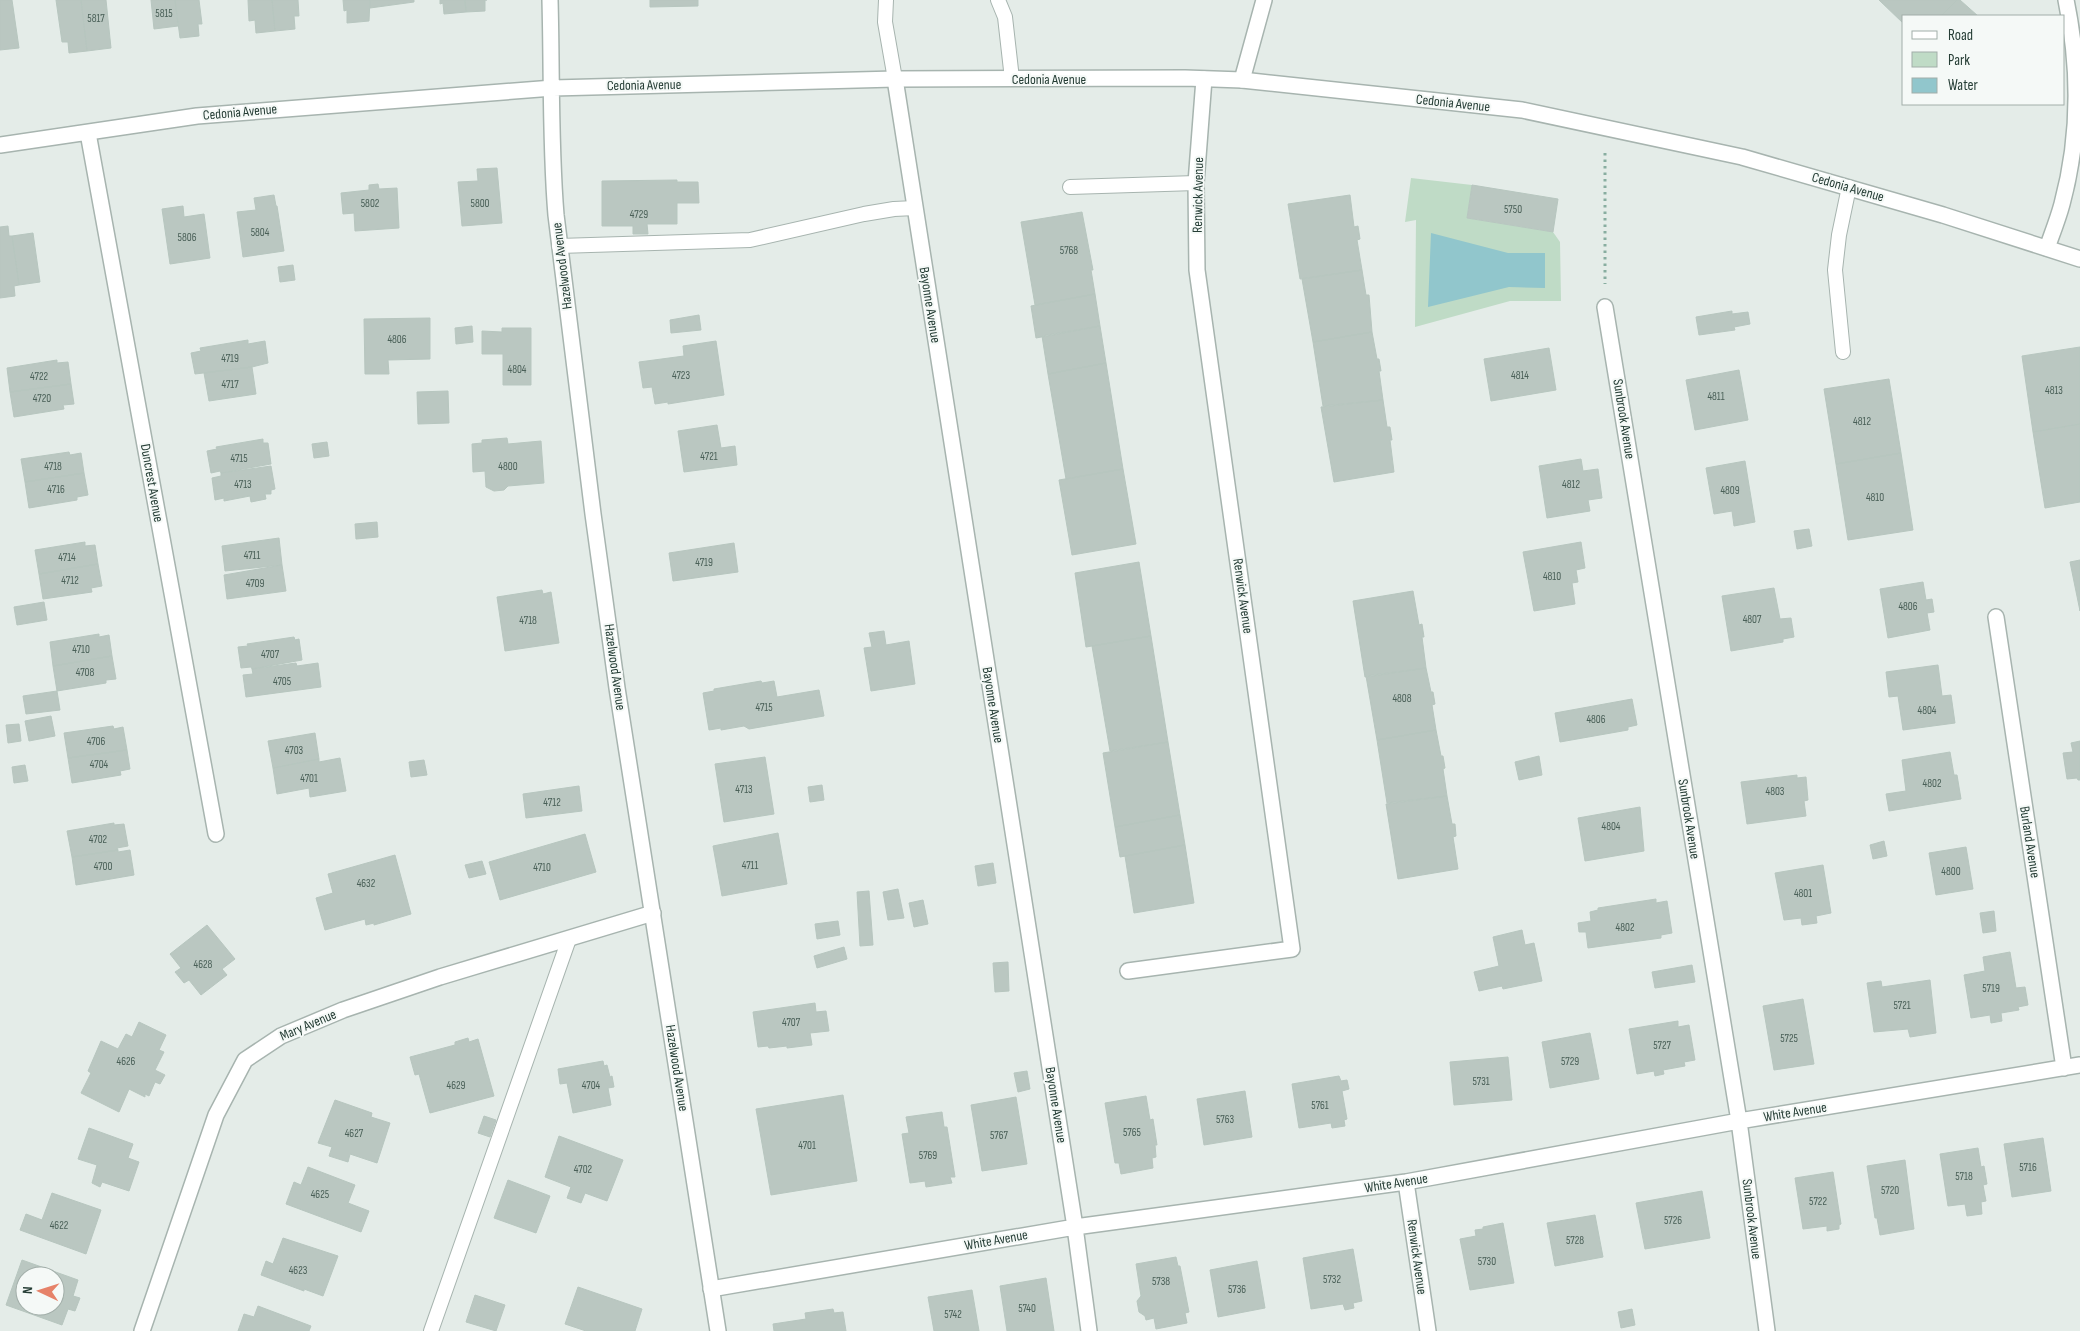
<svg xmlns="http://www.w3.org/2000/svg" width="2080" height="1331" font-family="'Sofia Sans Condensed',sans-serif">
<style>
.green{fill:#bfdbc6}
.water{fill:#91c6cc}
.building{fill:#bac7c1;stroke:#b7c6bf;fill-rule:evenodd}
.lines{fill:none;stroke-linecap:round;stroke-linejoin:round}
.service-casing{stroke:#a7b4af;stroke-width:16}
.minor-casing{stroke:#a7b4af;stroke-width:18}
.tertiary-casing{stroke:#a7b4af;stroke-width:18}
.path{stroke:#88ada0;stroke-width:3;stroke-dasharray:2.5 4;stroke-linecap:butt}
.service{stroke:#fff;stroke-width:14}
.minor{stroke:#fff;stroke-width:15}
.tertiary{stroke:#fff;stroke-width:15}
.labels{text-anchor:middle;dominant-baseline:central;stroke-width:4;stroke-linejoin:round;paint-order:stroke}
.number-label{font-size:11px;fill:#4a6058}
.street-label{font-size:14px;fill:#253d35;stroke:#f5f9f7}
</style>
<rect width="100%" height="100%" fill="#e4ece8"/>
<path class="green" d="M1411,178L1472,185L1467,218L1553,232L1560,242L1561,301H1510L1415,327L1416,220L1405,222Z"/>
<path class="water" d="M1431,233L1508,253H1545V288L1509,287L1428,307Z"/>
<path class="building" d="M0,0H12L19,48L0,50Z
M56,0H81L87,51L69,53L68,42H62Z
M81,0H106L111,48L87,51Z
M151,0H175L178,26L154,29Z
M175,0H199L202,24H198L199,36L180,38Z
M248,0H272L275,31L256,33L255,20L249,21Z
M272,0H298L299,16H294L295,29L275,31Z
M343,0H370L369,21L347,23V10L344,11Z
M370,0H414V2L370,8Z
M440,0H465L466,12L444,14L443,3L440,4Z
M465,0H487H485V11L466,12Z
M650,0H698V6L650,7Z
M1879,0H1957L1941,16H1904V24Z
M1957,0H1960L1978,16H1941Z
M497,168L502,223L462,226L458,182L478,181L477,169Z
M677,180V182H698L699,203H677V224H647L648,234H633V226H602V181Z
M378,184L379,189L397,188L399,228L355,231L354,213L343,214L341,193L369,190V185Z
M1472,185L1558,199L1553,232L1467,218Z
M274,195L276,206H277L284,251L243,257L237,212L256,210L254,198Z
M1350,195L1354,227L1358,226L1360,239L1357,240L1362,270L1300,279L1288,204Z
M183,206L184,217L204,214L210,258L170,264L162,209Z
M1082,212L1093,270H1091L1095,294L1035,305L1021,222Z
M8,226L9,236H12L19,285L14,286L15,296L0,298V227Z
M33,233L40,282L19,285L12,236Z
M293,265L295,280L280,282L278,267Z
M1362,270L1366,295H1369L1372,332L1313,342L1302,279Z
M1095,294L1100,326L1036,338L1031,306Z
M1732,311V314L1748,312L1750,324L1734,327L1735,330L1699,335L1696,317Z
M699,315L701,330L671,333L670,320Z
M430,318V359L388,360L389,374H365L364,319Z
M472,326L473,342L456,344L455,328Z
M1100,326L1106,363L1048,374L1042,336Z
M502,328H531V385H503V354H482V331L502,332Z
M1372,332L1377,359H1379L1381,371H1379L1383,400L1323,406L1313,342Z
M248,340V344L265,341L268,363L252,367L195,374L191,353L201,351L200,348Z
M716,341L724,395L668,404V402L655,404L652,387L643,388L639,362L684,356L683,346Z
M2080,347V424L2033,432L2022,356Z
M1549,348L1556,390L1491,401L1484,359Z
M57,360V363L68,362L71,384L10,392L7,368Z
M1106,363L1123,469L1066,479L1048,374Z
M252,367L256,394L209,401L204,373Z
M1739,370L1748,420L1695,430L1686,380Z
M1889,379L1901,453L1836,464L1824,389Z
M71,384L74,404L63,405L64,409L14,417L10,392Z
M448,391L449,423L418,424L417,392Z
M1383,400L1387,427H1390L1392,440H1390L1394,472L1334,482L1321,407Z
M2080,424V502L2045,508L2033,432Z
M717,425L721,448L735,446L737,465L684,472L678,431Z
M507,438L508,444L541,441L544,483L508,486L504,490L494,491L486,487L485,471L473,472L472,444L482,443V440Z
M263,439V443H268L271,464L221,473L220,471L211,473L207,451L217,449L216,447Z
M327,442L329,456L314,458L312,444Z
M69,452L70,455L81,453L84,473L25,482L21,459Z
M1901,453L1913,530L1848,540L1836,464Z
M1581,459L1583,471L1598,469L1602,498L1588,500L1590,511L1547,518L1539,466Z
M1745,461L1755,522L1734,526L1732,511L1714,514L1706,468Z
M271,466L275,489L271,490V494H265L266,499L251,502L250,496L224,501V498L215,500L212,478L221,476V473Z
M1123,469L1136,544L1072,555L1059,480Z
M84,473L88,495L77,497V500L29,508L25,482Z
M377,522L378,537L356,539L355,524Z
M1809,529L1812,546L1797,549L1794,531Z
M279,538L282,565L225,571L222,546Z
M85,542V546L95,545L98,564L39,574L35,550Z
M1581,542L1585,568L1576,570L1578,582L1572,583L1575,604L1534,611L1523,552Z
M734,543L738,572L673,581L669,553Z
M2080,560V611L2070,562Z
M1139,562L1151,636L1086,647L1075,573Z
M98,564L102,586L91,588L92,592L43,599L39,574Z
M282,565L286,591L227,599L224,575Z
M1923,582L1926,600L1932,599L1934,612L1927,613L1930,630L1888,638L1880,589Z
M1774,588L1780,619L1791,618L1794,637L1783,639V642L1731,651L1722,596Z
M542,590L543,594L551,592L559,643L505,651L497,597Z
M1413,591L1419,625L1422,624L1424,637H1422L1426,668L1365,677L1353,601Z
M44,602L47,620L17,625L14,607Z
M884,631L886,645L909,641L915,684L871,691L864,648L872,647L869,633Z
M99,634V637L109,635L112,656L53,666L50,642Z
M1151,636L1168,742L1110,751L1092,646Z
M294,637L295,640L299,639L302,660L252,669L251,667L241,668L238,647L248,646L247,644Z
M112,656L116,679L106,680V683L57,691L53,666Z
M296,663L297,666L318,663L321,687L246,697L243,675L253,674L252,669Z
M1938,665L1942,696L1951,695L1955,723L1903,730L1898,696L1889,697L1886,672Z
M1426,668L1431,692H1433L1435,704L1432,705L1436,730L1377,740L1366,676Z
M761,681L762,683L774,681L777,697L819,690L824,716L749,729L744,726L721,730V728L709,730L703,693L714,691V689Z
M57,691L60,710L26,714L23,696Z
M1632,699L1637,725L1628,727V730L1560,742L1555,713Z
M51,716L55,736L29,741L25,721Z
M19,724L21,741L8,743L6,725Z
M113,726L114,729L123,727L127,750L68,758L64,733Z
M1436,730L1441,756H1443L1445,768L1443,769L1447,796L1387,803L1377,740Z
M315,733L319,759L273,768L268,741Z
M2080,741V780H2078L2077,778L2067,779L2063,753L2073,752L2071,743Z
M1168,742L1180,815L1115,827L1103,753Z
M127,750L130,769L120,771L121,775L72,783L68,758Z
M1950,752L1954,775H1957L1961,799L1889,811L1886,794L1906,791L1902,760Z
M1539,756L1542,775L1519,780L1515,762Z
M765,757L774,814L724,822L715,764Z
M340,758L346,791L310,797L309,788L277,794L273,768L319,759V762Z
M424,760L427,775L411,777L409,762Z
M25,765L28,781L14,783L12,767Z
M1797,775V778L1806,777L1808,800L1804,801L1806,816L1747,824L1741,782Z
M822,785L824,800L810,802L808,787Z
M579,786L582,811L526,818L523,794Z
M1447,796L1452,824H1455L1456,836L1453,837L1458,869L1398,879L1386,804Z
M1640,807L1644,851L1585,861L1578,818Z
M1180,815L1185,845L1120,857L1115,827Z
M114,823V825L124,824L128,846L117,848L118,850L72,857L67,831Z
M778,833L787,884L722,896L713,846Z
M585,834L596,872L500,900L489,862Z
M1884,841L1887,856L1873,859L1870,845Z
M1185,845L1194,903L1134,913L1125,856Z
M1966,847L1973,889L1936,895L1929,853Z
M118,850V852L130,850L134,875L76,885L72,857Z
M395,855L411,914L374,925V923L366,925L365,919L325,930L316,898L333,893L328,874Z
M482,861L486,874L469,878L465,865Z
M993,863L996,883L978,886L975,866Z
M1823,865L1831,913L1816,916L1817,923L1802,925L1801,918L1784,920L1775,873Z
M898,889L904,918L888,920L883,892Z
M869,891L873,945L860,946L857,892Z
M1656,899V903L1667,901L1672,933L1661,935V938L1588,948L1586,932H1579L1578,923L1591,921L1590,912L1598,910V908Z
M923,900L928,924L914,927L909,903Z
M1994,911L1996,931L1983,933L1980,913Z
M838,921L840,935L817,939L815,924Z
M207,925L235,959L222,969L227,975L201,995L189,980L184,983L175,972L181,968L170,954Z
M1522,930L1525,945L1534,943L1542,981L1503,989L1502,986L1479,991L1474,972L1499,966L1493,937Z
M844,947L847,959L817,968L814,956Z
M2010,952L2016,988L2025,987L2028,1005L2018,1007L2019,1010L2001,1013L2002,1021L1991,1023L1990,1015L1971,1018L1964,975L1985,971L1983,957Z
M1008,962L1009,991L995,992L993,963Z
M1692,965L1695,982L1655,988L1652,972Z
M1930,980L1936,1033L1910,1037L1908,1029L1874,1032L1867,983L1881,981L1882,987Z
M1803,999L1814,1064L1774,1070L1763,1006Z
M815,1003L816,1012L826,1011L829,1031L810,1033L812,1045L787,1048V1046L769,1048L768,1046L758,1047L753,1012Z
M1678,1021V1027L1689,1025L1695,1060L1684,1062L1685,1066L1663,1070L1664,1074L1655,1076L1654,1071L1637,1074L1629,1029Z
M139,1022L166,1035L159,1050L164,1052L155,1070L165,1075L160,1084L155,1082L149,1096L145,1094V1097L129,1089L119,1112L81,1093L91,1073L88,1071L101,1041L118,1049L126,1034L132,1037Z
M1590,1033L1599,1079L1550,1088L1542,1042Z
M468,1038L469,1042L478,1039L494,1096L430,1113L419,1074L415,1075L410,1057L455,1045V1042Z
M1508,1057L1512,1100L1454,1105L1450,1062Z
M603,1061L604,1066L607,1065L610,1077L612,1076L614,1087L608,1088L611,1105L573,1113L567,1083L560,1084L558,1069Z
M1027,1071L1030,1089L1018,1092L1014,1073Z
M1339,1076L1341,1081L1347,1080L1349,1089L1342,1091L1347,1119L1344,1120L1345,1126L1332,1128L1331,1123L1299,1128L1292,1084Z
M1245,1091L1252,1137L1204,1145L1197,1099Z
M843,1095L857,1181L771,1195L756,1109Z
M1146,1096L1150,1120L1153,1119L1157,1145H1155L1156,1157L1152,1158L1153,1168L1121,1174L1119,1163H1115L1105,1103Z
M1016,1097L1027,1164L982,1171L971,1105Z
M335,1100L372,1113L371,1117L390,1123L377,1163L350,1154L348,1162L329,1156L332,1147L318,1143Z
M942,1112L944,1127H947L955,1177H950L952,1183L926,1187L925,1181L910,1183L902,1134L909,1133L906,1117Z
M484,1116L496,1120L490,1137L478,1133Z
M89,1128L133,1144L128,1158L139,1162L129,1191L102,1182L100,1187L92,1183L97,1165L78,1159Z
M559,1136L623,1160L607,1201L585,1193L581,1203L567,1198L571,1187L545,1177Z
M2043,1138L2051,1191L2012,1197L2004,1144Z
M1978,1148L1981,1167L1984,1166L1987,1184L1983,1185L1986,1201L1981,1202L1982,1214L1967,1216L1965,1204L1948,1206L1940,1154Z
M1905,1160L1914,1229L1880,1235L1877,1218H1875L1867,1166Z
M308,1167L355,1185L348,1203L369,1211L361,1232L286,1204L294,1182L301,1185Z
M1833,1172L1841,1224L1839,1225V1229L1827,1231V1226L1803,1229L1795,1178Z
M508,1180L550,1196L536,1233L494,1218Z
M1702,1191L1710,1238L1645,1249L1636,1203Z
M52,1193L101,1210L86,1254L20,1230L26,1214L42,1220Z
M1595,1215L1603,1257L1555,1266L1547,1223Z
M1503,1223L1514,1283L1470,1290L1460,1239L1476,1236L1475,1230L1483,1229V1227Z
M283,1238L338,1256L323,1296L304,1289V1291L261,1275L266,1261L273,1264Z
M1353,1249L1362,1301L1353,1303L1354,1308L1345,1310L1343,1304L1311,1309L1303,1258Z
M1176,1257L1178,1266H1180L1189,1312L1185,1313L1187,1323L1156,1329L1154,1318L1146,1320L1145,1316L1139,1312L1137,1301L1141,1296L1136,1264Z
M22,1260L78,1280L73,1296L80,1298L75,1311L68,1309L62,1325L6,1305ZM25,1276H55V1306H25Z
M1257,1261L1265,1308L1218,1317L1210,1270Z
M1046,1278L1054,1331H1007L1000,1286Z
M578,1287L642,1309L635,1331H586L565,1324Z
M972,1290L979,1331H934L928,1297Z
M475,1295L505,1305L496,1331L466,1322Z
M258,1306L311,1326L309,1331H238L244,1314L254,1317Z
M833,1309L834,1313L843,1312L846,1331H774L773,1324L806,1319L805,1313Z
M1632,1309L1635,1325L1621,1328L1618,1312Z"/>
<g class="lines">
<defs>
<path id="service" d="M886,0L885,22L895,79
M998,0L1005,17L1012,79
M1070,187L1196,183
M559,246L750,240L864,214L894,209L915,208
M1843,352L1835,270L1839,235L1849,187
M431,1331L569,939"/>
<path id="minor" d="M895,79L1075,1227L1089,1331
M1242,80L1264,0
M88,133L216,834
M0,145L197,116L553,88
M2047,248C2052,234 2058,219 2062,204C2080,137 2080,68 2066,0
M1605,307L1739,1121L1767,1331
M1996,617L2064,1068
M1128,971L1292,949L1197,270L1196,183L1204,79
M1406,1182L1428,1331
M711,1289L1075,1227L1406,1182L1739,1121L2080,1065
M142,1331L216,1115L245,1060L281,1036L343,1010L440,977L653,913"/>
<path id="tertiary" d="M550,0C552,72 550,144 556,215L593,514L617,688L718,1331
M553,88L895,79L1185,78L1242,80L1522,110L1742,157L1943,215L2080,259"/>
</defs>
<use href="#service" class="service-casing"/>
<use href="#minor" class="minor-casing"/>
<use href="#tertiary" class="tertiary-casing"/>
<path class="path" d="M1605,153V284"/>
<use href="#service" class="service"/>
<use href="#minor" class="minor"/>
<use href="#tertiary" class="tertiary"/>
</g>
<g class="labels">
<g class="number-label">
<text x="164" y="13">5815</text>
<text x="96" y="18">5817</text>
<text x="370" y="203">5802</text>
<text x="480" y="203">5800</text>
<text x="1513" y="209">5750</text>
<text x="639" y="214">4729</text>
<text x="260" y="232">5804</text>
<text x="187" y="237">5806</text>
<text x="1069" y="250">5768</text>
<text x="397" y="339">4806</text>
<text x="230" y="358">4719</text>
<text x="517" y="369">4804</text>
<text x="681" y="375">4723</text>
<text x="1520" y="375">4814</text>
<text x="39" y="376">4722</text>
<text x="230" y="384">4717</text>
<text x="2054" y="390">4813</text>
<text x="1716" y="396">4811</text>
<text x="42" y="398">4720</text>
<text x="1862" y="421">4812</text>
<text x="709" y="456">4721</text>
<text x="239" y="458">4715</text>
<text x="53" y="466">4718</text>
<text x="508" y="466">4800</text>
<text x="243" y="484">4713</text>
<text x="1571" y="484">4812</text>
<text x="56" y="489">4716</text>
<text x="1730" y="490">4809</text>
<text x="1875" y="497">4810</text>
<text x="252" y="555">4711</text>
<text x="67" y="557">4714</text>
<text x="704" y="562">4719</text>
<text x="1552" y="576">4810</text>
<text x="70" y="580">4712</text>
<text x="255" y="583">4709</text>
<text x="1908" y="606">4806</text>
<text x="1752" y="619">4807</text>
<text x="528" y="620">4718</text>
<text x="81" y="649">4710</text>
<text x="270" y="654">4707</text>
<text x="85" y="672">4708</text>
<text x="282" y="681">4705</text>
<text x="1402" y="698">4808</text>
<text x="764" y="707">4715</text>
<text x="1927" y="710">4804</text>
<text x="1596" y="719">4806</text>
<text x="96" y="741">4706</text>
<text x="294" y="750">4703</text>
<text x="99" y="764">4704</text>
<text x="309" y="778">4701</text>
<text x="1932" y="783">4802</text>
<text x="744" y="789">4713</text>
<text x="1775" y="791">4803</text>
<text x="552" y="802">4712</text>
<text x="1611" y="826">4804</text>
<text x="98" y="839">4702</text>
<text x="750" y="865">4711</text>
<text x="103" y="866">4700</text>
<text x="542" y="867">4710</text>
<text x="1951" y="871">4800</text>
<text x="366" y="883">4632</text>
<text x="1803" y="893">4801</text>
<text x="1625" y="927">4802</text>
<text x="203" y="964">4628</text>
<text x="1991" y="988">5719</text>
<text x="1902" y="1005">5721</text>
<text x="791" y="1022">4707</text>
<text x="1789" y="1038">5725</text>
<text x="1662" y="1045">5727</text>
<text x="126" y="1061">4626</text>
<text x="1570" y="1061">5729</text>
<text x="1481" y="1081">5731</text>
<text x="456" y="1085">4629</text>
<text x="591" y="1085">4704</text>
<text x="1320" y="1105">5761</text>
<text x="1225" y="1119">5763</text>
<text x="1132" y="1132">5765</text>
<text x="354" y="1133">4627</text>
<text x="999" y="1135">5767</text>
<text x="807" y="1145">4701</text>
<text x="928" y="1155">5769</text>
<text x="2028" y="1167">5716</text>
<text x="583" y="1169">4702</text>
<text x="1964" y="1176">5718</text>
<text x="1890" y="1190">5720</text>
<text x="320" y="1194">4625</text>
<text x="1818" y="1201">5722</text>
<text x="1673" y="1220">5726</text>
<text x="59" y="1225">4622</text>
<text x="1575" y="1240">5728</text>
<text x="1487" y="1261">5730</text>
<text x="298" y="1270">4623</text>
<text x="1332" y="1279">5732</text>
<text x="1161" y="1281">5738</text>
<text x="1237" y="1289">5736</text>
<text x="1027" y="1308">5740</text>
<text x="953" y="1314">5742</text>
</g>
<g class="street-label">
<text x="1049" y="79">Cedonia Avenue</text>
<text transform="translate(644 85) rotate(-1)">Cedonia Avenue</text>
<text transform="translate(1453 103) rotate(6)">Cedonia Avenue</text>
<text transform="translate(240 112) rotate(-5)">Cedonia Avenue</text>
<text transform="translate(1848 187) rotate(16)">Cedonia Avenue</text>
<text transform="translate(1198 195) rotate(-89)">Renwick Avenue</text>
<text transform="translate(562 266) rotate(-97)">Hazelwood Avenue</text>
<text transform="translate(930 305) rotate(81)">Bayonne Avenue</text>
<text transform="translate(1624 419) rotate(81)">Sunbrook Avenue</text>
<text transform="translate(152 483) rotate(80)">Duncrest Avenue</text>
<text transform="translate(1243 596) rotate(82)">Renwick Avenue</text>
<text transform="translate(615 667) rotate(82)">Hazelwood Avenue</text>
<text transform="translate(993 705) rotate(81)">Bayonne Avenue</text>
<text transform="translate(1689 819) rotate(81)">Sunbrook Avenue</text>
<text transform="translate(2030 842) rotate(81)">Burland Avenue</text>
<text transform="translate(308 1025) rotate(-23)">Mary Avenue</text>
<text transform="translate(677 1068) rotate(81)">Hazelwood Avenue</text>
<text transform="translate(1056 1105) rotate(81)">Bayonne Avenue</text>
<text transform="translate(1795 1112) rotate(-9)">White Avenue</text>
<text transform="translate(1396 1183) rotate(-9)">White Avenue</text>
<text transform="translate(1752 1219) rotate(83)">Sunbrook Avenue</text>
<text transform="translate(996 1240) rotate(-10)">White Avenue</text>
<text transform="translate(1417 1257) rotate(82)">Renwick Avenue</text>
</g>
</g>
<rect x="1902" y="15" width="162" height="90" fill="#f5f9f7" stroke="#a2aea9"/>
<rect x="1912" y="31" width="25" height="8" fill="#ffffff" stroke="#a2aea9"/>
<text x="1948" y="40" font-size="15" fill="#253d35">Road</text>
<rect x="1912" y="52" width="25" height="15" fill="#bfdbc6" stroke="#a2aea9"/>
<text x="1948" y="65" font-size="15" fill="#253d35">Park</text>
<rect x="1912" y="78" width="25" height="15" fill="#91c6cc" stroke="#a2aea9"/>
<text x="1948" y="90" font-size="15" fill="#253d35">Water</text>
<g transform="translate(40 1291) rotate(274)"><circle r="24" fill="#f5f9f7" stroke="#a2aea9"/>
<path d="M0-4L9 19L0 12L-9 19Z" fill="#e68269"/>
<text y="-8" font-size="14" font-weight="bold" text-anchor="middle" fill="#253d35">N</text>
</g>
</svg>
